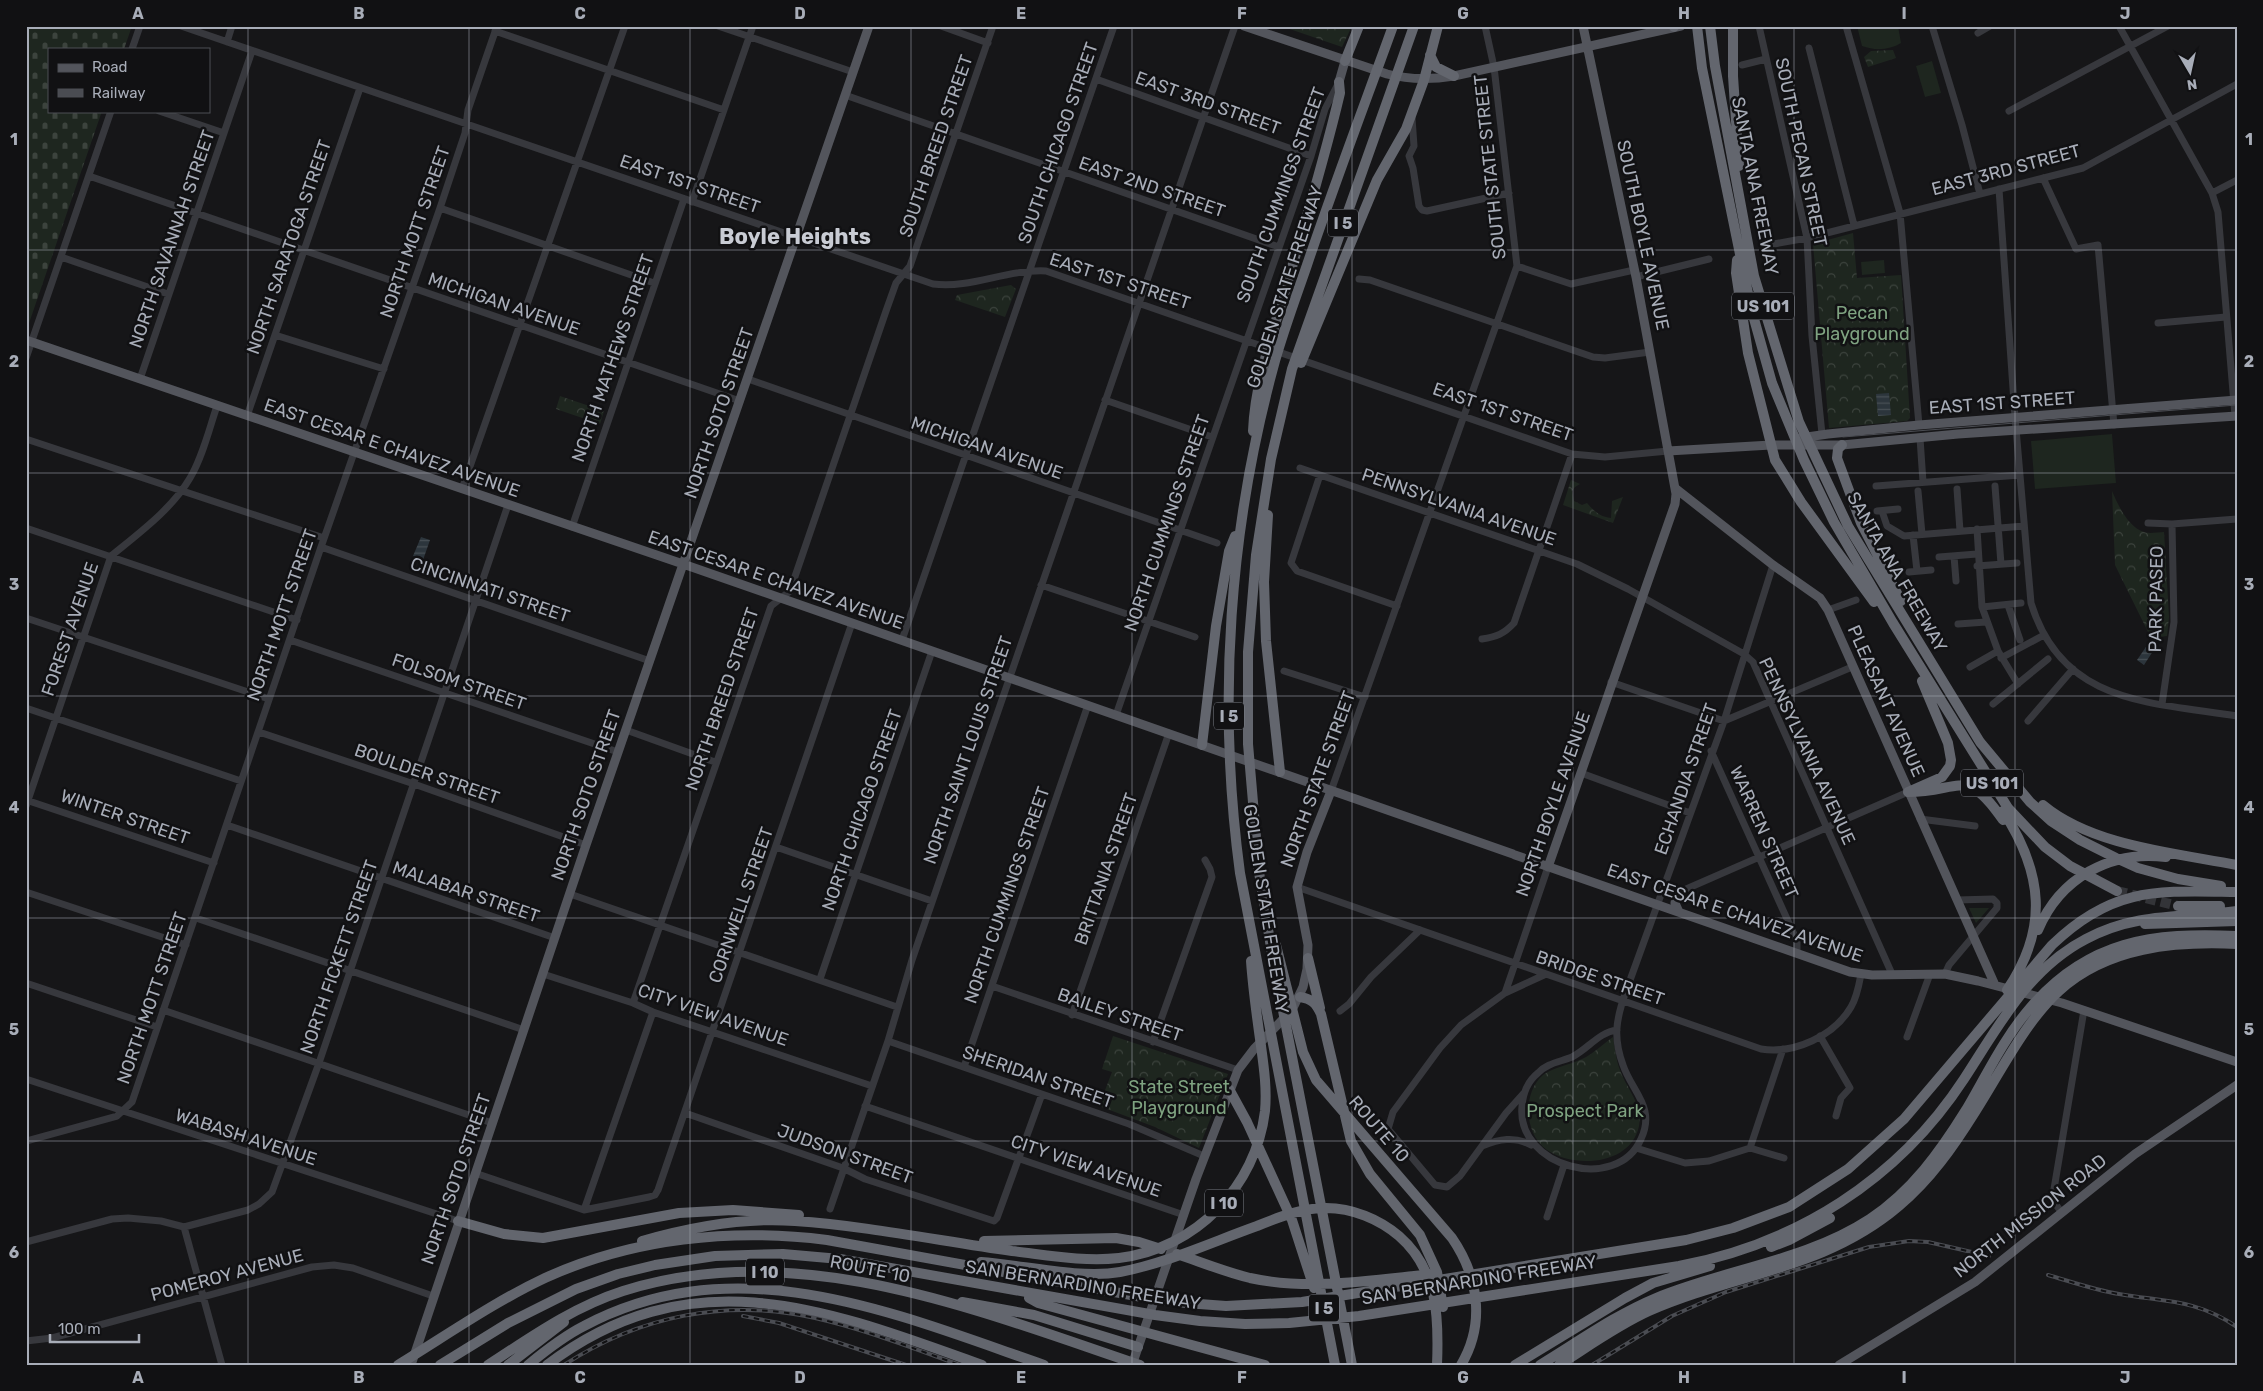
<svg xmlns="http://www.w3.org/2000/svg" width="2263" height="1391" font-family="Rubik,sans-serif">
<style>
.grass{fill:#1e261f}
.forest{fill:url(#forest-crowns)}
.cemetery{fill:url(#cemetery-stones)}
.water{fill:url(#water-rules)}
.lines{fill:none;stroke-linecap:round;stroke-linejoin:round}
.highway-tunnel{stroke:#333438;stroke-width:10;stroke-dasharray:10 5;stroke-linecap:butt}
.minor{stroke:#37383d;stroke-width:7}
.major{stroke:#53555c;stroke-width:9}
.highway{stroke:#63666e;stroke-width:10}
.tram{stroke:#4a4c52;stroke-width:1}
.rail-casing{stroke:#4a4c52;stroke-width:4}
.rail{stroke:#111113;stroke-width:2;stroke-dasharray:5.5;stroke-linecap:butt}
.grid{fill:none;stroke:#a8adb8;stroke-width:1;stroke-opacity:0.55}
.labels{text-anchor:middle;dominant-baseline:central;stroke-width:5;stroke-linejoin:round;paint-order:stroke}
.shield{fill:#111113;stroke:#7b7e86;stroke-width:1}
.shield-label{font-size:16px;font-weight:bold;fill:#a8adb8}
.street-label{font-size:18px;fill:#a8adb8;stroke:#111113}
.park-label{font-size:18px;fill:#7fa381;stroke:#111113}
.district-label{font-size:22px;font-weight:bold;fill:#c9ccd4;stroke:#111113}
.neatline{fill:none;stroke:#a8adb8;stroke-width:2}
.grid-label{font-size:16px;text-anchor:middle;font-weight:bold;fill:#a8adb8}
</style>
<defs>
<pattern id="forest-crowns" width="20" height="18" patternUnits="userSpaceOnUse" patternTransform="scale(1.25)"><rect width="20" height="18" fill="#1e261f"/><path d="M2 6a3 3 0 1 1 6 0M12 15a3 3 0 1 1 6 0" fill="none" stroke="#3c433d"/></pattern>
<pattern id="cemetery-stones" width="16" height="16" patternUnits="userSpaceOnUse" patternTransform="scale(1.25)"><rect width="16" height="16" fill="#1e261f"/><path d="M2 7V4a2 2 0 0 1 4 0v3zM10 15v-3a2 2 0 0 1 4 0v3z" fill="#3c433d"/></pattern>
<pattern id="water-rules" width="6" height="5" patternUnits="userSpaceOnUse" patternTransform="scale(1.25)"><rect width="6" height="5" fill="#2c353c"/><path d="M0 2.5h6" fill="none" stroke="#485056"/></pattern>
</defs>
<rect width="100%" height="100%" fill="#161618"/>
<path class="grass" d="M1857,26H1898L1901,43C1890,50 1875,51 1862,46Z
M1932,61L1941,93L1925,97L1916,66Z
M1884,260L1885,273L1862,275L1861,262Z
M2112,434L2116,483L2035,489L2031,441Z"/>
<path class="forest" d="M1281,26H1352L1342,47Z
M1893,50L1896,58L1868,67L1864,57L1871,51Z
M1853,233L1857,278L1901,275L1910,418L1907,421L1829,428L1813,244Z
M1011,285L1016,289L1005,317L955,300L957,295Z
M560,396L604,411L600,424L556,409Z
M1571,480L1580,484L1575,487L1572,491L1574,501L1582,505L1587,503C1594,511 1600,517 1611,518L1612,501L1623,497L1613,523L1563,505Z
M2112,491C2118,505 2128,527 2144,532C2149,534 2159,532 2164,532L2169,617L2167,636L2151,638L2115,565Z
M1969,908H1989L1976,923Z
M1113,1036L1228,1074L1199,1148L1155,1127L1099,1106L1112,1072L1102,1069Z
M1613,1037C1615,1048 1616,1060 1620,1070C1627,1090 1643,1104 1639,1126C1631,1165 1575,1169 1547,1150C1524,1134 1522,1093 1543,1075C1554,1067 1570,1065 1582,1059C1593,1054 1603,1044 1613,1037Z"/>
<path class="cemetery" d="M26,26H132L124,49H49V111H102L27,329Z"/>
<path class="water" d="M1889,393L1891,415L1878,416L1876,394Z
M421,537L430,540L423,560L413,556Z
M2148,644L2155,648L2144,665L2137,660Z"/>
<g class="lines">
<path class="highway-tunnel" d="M2117,891L2178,906"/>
<path class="minor" d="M181,26L933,284C971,289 1007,269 1046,271L1572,454L1605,457L1668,451
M718,26L853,72
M941,26L988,43
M1759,26L1807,238L1812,336L1822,434
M1846,26L1900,213L1919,425
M1932,26L1962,125L1980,194
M2119,26L2212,193L2218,212L2235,416
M495,31L724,110
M1978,33L1990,26
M227,42L232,26
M1809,48L1854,225
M132,49L140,26
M1742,65L1766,59
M1096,79L1311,156
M845,95L1279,247
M159,111L224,133
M2009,111L2168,26
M1412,118L1414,146L1409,156L1413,168L1419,206L1422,210L1427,211L1509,193
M89,176L740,401
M2043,178L2076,249L2098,245L2114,425
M1999,189L2015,417L2031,603C2062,704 2149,702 2237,716
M2212,193L2237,180
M692,202L753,26
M440,208L654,283
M1768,245L1807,238L2083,168L2237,84
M61,257L168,294
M1517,266L1571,284L1634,270
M1636,277L1709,259
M1359,279L1370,280L1593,357L1605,358L1650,352
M2158,323L2226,317
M275,335L384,369
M26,358L111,111
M140,379L252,51
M748,379L1217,543
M1105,400L1212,437
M247,416L360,88
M1920,438L1923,482
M26,439L324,538
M1300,468L1577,564L1628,589L1744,654L1753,662L1892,974
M1320,475L1291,563L1297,571L1397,606
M1876,486L2020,475
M1995,486L2001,564
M462,489L625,26
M1957,489L1960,531
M1918,491L1922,534
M1877,511L1898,509
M1882,511L1887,526L1904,536L2024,526
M2148,523L2172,524L2237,519
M572,527L684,199
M26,528L297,620
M1977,529L1982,607L1998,651L2018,684
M1913,535L1917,571
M321,547L650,661
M1954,556L1956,581
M1939,557L1977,554
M1977,566L2017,563
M1909,572L1931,570
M1041,585L1195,637
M2008,605L2020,640
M1982,607L2021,603
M1828,610L1856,600
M26,618L269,699
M1958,624L1986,622
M1482,639C1496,637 1504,634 1514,623L1572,454
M290,640L618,752
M902,640L1114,26
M2001,658L2044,635
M1970,667L1998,651
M1284,671L1365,697
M1611,682L1724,721L1852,667
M1993,704L2048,659
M2162,704L2174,622L2172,524
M26,708L241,781
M1116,715L1311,156L1325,109L1339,82
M2028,721L2073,669
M626,730L715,762
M259,732L414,784L586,845
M1711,751L1797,941V953
M1581,773L1690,813
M1331,791L1517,266L1494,67L1485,26
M26,800L214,863
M26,806L111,556C139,533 172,509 190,478C203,456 209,429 217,406
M1920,819L1975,826
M227,825L555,938
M776,847L932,901
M1297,887L1761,1049C1795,1054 1834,1036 1851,1007C1857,997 1859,985 1861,974
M1663,890L1677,893L1908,792
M26,892L186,945
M570,894L897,1007
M196,918L524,1030
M543,974L633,1003L653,1012L872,1086
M1945,974L1949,965L1997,908V903L1993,899L1957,900
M820,979L932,651
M26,983L157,1027
M992,986L1238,1070
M1505,993L1544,975
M633,1003L771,606L790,591L886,311L896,283L910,266L993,26
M163,1010L492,1123
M1340,1011L1349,1004L1371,977L1420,930
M1072,1015L1169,733
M1617,1030C1599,1032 1588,1049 1572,1057C1560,1062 1547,1063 1538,1073C1528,1081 1523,1094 1522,1106C1516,1167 1617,1194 1641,1139C1656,1107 1632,1092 1623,1065C1613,1038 1616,1020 1625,994L1724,721L1773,565
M1820,1036L1850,1088L1841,1098L1836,1116
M1907,1037L1930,974
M888,1041L1129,1124L1204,1156
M1153,1042L1212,877L1210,869L1205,860
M964,1067L1088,705
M26,1079L458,1221
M1523,1094L1506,1113L1460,1176L1447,1187L1435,1185L1388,1129L1393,1112L1440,1048L1461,1025L1505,993L1548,867
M865,1106L1184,1215
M685,1113L843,1168L865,1179L994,1221L997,1218L1042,1094
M26,1141L117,1116L132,1102L321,547L440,208L465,133L468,110L497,26
M1482,1146C1499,1139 1515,1136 1531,1145
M1636,1148L1685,1163L1709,1161L1750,1148L1784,1158
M1750,1148L1783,1049
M475,1173L584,1210L649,1197L655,1195L658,1190L852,623
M830,1209L888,1041L912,960L1235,26
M584,1210L653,1012
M2062,1213L2054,1202V1189L2084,1010
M1547,1217L1564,1165
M184,1227L222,1365
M26,1242L112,1219L128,1218L161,1221L184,1227L248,1210L259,1204L272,1192L319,1063L508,505
M26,1341L52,1338L312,1267L334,1265L353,1268L433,1296"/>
<path class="major" d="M1244,26L1387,74C1410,80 1430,80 1454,76L1681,26
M1339,82L1345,61
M26,340L683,564L1513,854
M1800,438L1828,434L1919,425L2237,400
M1668,451L1771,445H1842L1958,434L2237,416
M1675,488L1773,565L1820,598L1828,610L1995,985
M1515,855L1850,972L1872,975L1945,974L1978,981L2062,1003L2237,1062
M1548,867L1675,504L1676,494L1636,277L1583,26
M1677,893L1675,903L1679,912
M411,1365L586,845L869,26
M1132,1365L1196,1179L1238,1070L1254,1049L1292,1010L1303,987L1307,969L1308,945L1297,887L1307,852L1331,791
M1839,1365L1975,1282L2135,1154L2237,1085"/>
<path class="highway" d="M1674,26V27
M1697,26L1702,68L1751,308L1772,383L1804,460L1834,522L1893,623L2008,808L2045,847L2070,866L2117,891
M1710,26L1715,66L1754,276L1799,422L1848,526L1980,742L2030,802L2051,821L2080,840L2116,858L2138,868L2178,879L2221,886
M1733,26V76L1739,166
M1430,55L1436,67L1454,76
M1345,61L1359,26
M1737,260L1736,273L1748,353L1775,460L1801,502L1874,602
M1301,363L1377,180L1406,129L1424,80L1438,26
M1253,431C1255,384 1271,338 1284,294C1304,227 1324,161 1340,93L1339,82
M1842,445L1838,449L1837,458L1861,523L1901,601
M1268,515L1264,582L1266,641L1280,772
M1202,745L1216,626L1229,551L1235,536
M1908,792L1942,777L1950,766L1951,760L1948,743L1922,681
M1908,792C1961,792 1965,765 2003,820
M2043,805C2092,846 2175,853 2237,865
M2003,811C2043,873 2049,928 2007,990
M2178,906H2220
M2145,924L2237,921
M2038,930C2060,878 2110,850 2166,857
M1276,945L1303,1052L1316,1080L1452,1238C1478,1276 1486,1323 1461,1365
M1308,958L1320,1008
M1300,997C1312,999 1316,1003 1321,1014L1351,1141L1370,1174L1420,1235L1437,1272L1443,1307
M1229,1089L1247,1122L1292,1220L1314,1288
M458,1221L504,1234L543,1238L679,1213L733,1210L799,1215
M642,1241C691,1227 744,1217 795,1221C868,1226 940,1241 1012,1251C1047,1255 1084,1262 1119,1258C1196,1249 1256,1186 1265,1111C1267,1089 1264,1068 1261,1046C1257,1018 1253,990 1251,961
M984,1241L1116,1238L1139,1242L1161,1249
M1771,1247L1789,1240L1830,1218
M1177,1254C1201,1262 1225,1272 1250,1278C1310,1291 1373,1280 1433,1274
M981,1262C1023,1265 1079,1279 1120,1272C1167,1263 1212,1242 1257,1226C1279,1217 1302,1208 1326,1208C1352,1208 1379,1219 1399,1236C1438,1270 1439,1317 1437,1365
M1029,1298L1038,1303L1265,1365
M962,1302L1034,1315L1138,1347
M398,1365C447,1335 494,1302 545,1278C633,1238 732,1228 827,1240L1142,1297L1186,1303L1226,1306L1302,1302L1686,1240L1733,1228L1789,1207L1848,1169L1904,1119L2052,945C2113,886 2158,891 2237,892
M440,1365L508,1323L576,1289L618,1274L655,1265L715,1256L783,1254L840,1259L1155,1315L1200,1321L1245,1324L1289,1323L1359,1316L1679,1266C1796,1244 1898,1180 1964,1079C1998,1027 2028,969 2086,939C2136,912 2183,918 2237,911
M488,1365C531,1337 573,1307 623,1291C796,1236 977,1310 1140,1365
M508,1365L564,1322
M528,1365C545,1351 564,1336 584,1326C737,1245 894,1313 1044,1365
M547,1365C692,1255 829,1310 982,1365
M1335,1365L1240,873C1217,702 1229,527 1275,361C1284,329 1296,297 1307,265C1334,185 1364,106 1393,26
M1352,1365L1272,954L1259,872L1248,744V652L1256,555L1271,459L1292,369L1414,26
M1515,1365L1625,1298L1653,1283L1710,1266
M1540,1365C1578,1342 1615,1315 1656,1298C1726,1269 1806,1261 1870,1219C1912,1191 1940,1152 1966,1110C1986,1076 2004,1038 2030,1008C2088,940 2153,932 2237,936
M1559,1365C1589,1346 1618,1325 1649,1311C1735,1273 1824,1270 1899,1206C1931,1179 1953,1147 1975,1112C2000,1073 2025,1022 2059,991C2107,947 2175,941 2237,944"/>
<path class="tram" d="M1843,437L2237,405"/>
<defs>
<path id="rail" d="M2048,1275C2072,1282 2095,1290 2119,1294C2165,1302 2196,1299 2237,1327
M743,1316L779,1323L906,1365
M564,1365C639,1316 727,1298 815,1318C864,1329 912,1348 960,1365
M1592,1365L1672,1316L1726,1292L1869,1247L1909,1241L1928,1242L1989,1256"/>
</defs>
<use href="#rail" class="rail-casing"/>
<use href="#rail" class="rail"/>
</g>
<path class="grid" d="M248,26V1365M469,26V1365M690,26V1365M911,26V1365M1132,26V1365M1352,26V1365M1573,26V1365M1794,26V1365M2015,26V1365M26,250H2237M26,473H2237M26,696H2237M26,918H2237M26,1141H2237"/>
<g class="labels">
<g class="shield">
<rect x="1328" y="209.5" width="30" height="27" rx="4"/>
<rect x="1732" y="292.5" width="62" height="27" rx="4"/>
<rect x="1214" y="702.5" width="30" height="27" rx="4"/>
<rect x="1961" y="769.5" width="62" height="27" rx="4"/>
<rect x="1205" y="1189.5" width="38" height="27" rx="4"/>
<rect x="746" y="1258.5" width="38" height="27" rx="4"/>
<rect x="1309" y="1294.5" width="30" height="27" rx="4"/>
</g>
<g class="shield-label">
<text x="1343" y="223">I 5</text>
<text x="1763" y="306">US 101</text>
<text x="1229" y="716">I 5</text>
<text x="1992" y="783">US 101</text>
<text x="1224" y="1203">I 10</text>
<text x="765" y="1272">I 10</text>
<text x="1324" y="1308">I 5</text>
</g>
<g class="street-label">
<text transform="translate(1208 103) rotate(20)">EAST 3RD STREET</text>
<text transform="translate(1058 143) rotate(-71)">SOUTH CHICAGO STREET</text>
<text transform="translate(936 146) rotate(-71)">SOUTH BREED STREET</text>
<text transform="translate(1801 152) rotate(78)">SOUTH PECAN STREET</text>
<text transform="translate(1490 167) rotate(-96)">SOUTH STATE STREET</text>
<text transform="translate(2006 170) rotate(-15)">EAST 3RD STREET</text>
<text transform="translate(690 184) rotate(19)">EAST 1ST STREET</text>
<text transform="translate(1755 186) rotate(79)">SANTA ANA FREEWAY</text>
<text transform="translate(1152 187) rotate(19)">EAST 2ND STREET</text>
<text transform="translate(1281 195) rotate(-70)">SOUTH CUMMINGS STREET</text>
<text transform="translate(415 232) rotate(-71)">NORTH MOTT STREET</text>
<text transform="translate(1643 235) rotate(78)">SOUTH BOYLE AVENUE</text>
<text transform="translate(172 239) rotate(-71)">NORTH SAVANNAH STREET</text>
<text transform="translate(289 247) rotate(-71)">NORTH SARATOGA STREET</text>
<text transform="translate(1120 281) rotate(18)">EAST 1ST STREET</text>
<text transform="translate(1285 287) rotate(-72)">GOLDEN STATE FREEWAY</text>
<text transform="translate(504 304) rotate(19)">MICHIGAN AVENUE</text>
<text transform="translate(613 358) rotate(-71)">NORTH MATHEWS STREET</text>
<text transform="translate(2002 403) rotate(-4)">EAST 1ST STREET</text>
<text transform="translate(1503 412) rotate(19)">EAST 1ST STREET</text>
<text transform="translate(719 413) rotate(-71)">NORTH SOTO STREET</text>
<text transform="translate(392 448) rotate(19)">EAST CESAR E CHAVEZ AVENUE</text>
<text transform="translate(987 448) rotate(19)">MICHIGAN AVENUE</text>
<text transform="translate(1459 507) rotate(19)">PENNSYLVANIA AVENUE</text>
<text transform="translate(1167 523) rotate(-71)">NORTH CUMMINGS STREET</text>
<text transform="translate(1897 572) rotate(60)">SANTA ANA FREEWAY</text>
<text transform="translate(776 580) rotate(19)">EAST CESAR E CHAVEZ AVENUE</text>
<text transform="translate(490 590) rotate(19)">CINCINNATI STREET</text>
<text transform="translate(2156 599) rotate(-89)">PARK PASEO</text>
<text transform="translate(282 615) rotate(-71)">NORTH MOTT STREET</text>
<text transform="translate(70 629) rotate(-71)">FOREST AVENUE</text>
<text transform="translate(459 682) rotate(19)">FOLSOM STREET</text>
<text transform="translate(722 699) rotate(-71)">NORTH BREED STREET</text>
<text transform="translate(1886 701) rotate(66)">PLEASANT AVENUE</text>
<text transform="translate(968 750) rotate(-71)">NORTH SAINT LOUIS STREET</text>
<text transform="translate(1807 751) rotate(65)">PENNSYLVANIA AVENUE</text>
<text transform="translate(427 774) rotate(19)">BOULDER STREET</text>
<text transform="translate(1318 779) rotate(-70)">NORTH STATE STREET</text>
<text transform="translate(1686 779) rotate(-71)">ECHANDIA STREET</text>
<text transform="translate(586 795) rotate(-71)">NORTH SOTO STREET</text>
<text transform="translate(1553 804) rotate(-71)">NORTH BOYLE AVENUE</text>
<text transform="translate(862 810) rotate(-71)">NORTH CHICAGO STREET</text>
<text transform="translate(125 817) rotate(19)">WINTER STREET</text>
<text transform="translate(1764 832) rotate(66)">WARREN STREET</text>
<text transform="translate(1106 869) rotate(-71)">BRITTANIA STREET</text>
<text transform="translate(466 892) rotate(19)">MALABAR STREET</text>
<text transform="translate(1007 895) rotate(-71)">NORTH CUMMINGS STREET</text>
<text transform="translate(741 905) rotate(-71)">CORNWELL STREET</text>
<text transform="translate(1266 909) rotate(81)">GOLDEN STATE FREEWAY</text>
<text transform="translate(1735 913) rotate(19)">EAST CESAR E CHAVEZ AVENUE</text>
<text transform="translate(339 957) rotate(-71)">NORTH FICKETT STREET</text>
<text transform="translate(1600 978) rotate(19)">BRIDGE STREET</text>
<text transform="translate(152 998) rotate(-71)">NORTH MOTT STREET</text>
<text transform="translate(713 1015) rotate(19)">CITY VIEW AVENUE</text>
<text transform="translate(1120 1015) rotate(19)">BAILEY STREET</text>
<text transform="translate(1038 1077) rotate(19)">SHERIDAN STREET</text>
<text transform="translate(1379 1129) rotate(49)">ROUTE 10</text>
<text transform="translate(246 1137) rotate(18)">WABASH AVENUE</text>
<text transform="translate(845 1154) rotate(20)">JUDSON STREET</text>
<text transform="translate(1086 1166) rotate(19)">CITY VIEW AVENUE</text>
<text transform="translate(456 1179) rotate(-71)">NORTH SOTO STREET</text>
<text transform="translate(2030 1216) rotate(-38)">NORTH MISSION ROAD</text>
<text transform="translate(870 1269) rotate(11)">ROUTE 10</text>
<text transform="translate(227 1275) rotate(-15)">POMEROY AVENUE</text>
<text transform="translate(1479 1280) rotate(-9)">SAN BERNARDINO FREEWAY</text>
<text transform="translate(1083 1285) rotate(9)">SAN BERNARDINO FREEWAY</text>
</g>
<g class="park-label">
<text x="1862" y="313">Pecan<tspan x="1862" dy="21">Playground</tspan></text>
<text x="1179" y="1087">State Street<tspan x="1179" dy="21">Playground</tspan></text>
<text x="1585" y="1111">Prospect Park</text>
</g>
<g class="district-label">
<text x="795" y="236">Boyle Heights</text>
</g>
</g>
<rect width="2263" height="1391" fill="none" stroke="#111113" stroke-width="55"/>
<rect x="48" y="48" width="162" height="65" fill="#111113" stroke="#4d4f55"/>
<rect x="58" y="64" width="25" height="8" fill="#53555c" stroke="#4d4f55"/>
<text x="92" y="72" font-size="15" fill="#a8adb8">Road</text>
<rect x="58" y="89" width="25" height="8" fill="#4a4c52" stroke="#4d4f55"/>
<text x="92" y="98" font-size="15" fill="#a8adb8">Railway</text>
<g transform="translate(2190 72) rotate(171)" stroke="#111113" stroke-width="4" paint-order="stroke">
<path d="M0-4L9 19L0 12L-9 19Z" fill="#a8adb8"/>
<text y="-8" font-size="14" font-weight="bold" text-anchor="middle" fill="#a8adb8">N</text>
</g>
<path d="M50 1334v8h89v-8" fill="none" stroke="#a8adb8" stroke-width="2.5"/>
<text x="58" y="1334" font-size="15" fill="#a8adb8" stroke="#111113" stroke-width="4" paint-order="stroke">100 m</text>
<rect x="28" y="28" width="2208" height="1336" class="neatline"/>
<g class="grid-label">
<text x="138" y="19">A</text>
<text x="359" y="19">B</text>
<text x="580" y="19">C</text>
<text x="800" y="19">D</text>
<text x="1021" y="19">E</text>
<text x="1242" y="19">F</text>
<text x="1463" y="19">G</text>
<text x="1684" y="19">H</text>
<text x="1904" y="19">I</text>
<text x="2125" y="19">J</text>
<text x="14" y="145">1</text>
<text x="2249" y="145">1</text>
<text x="14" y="367">2</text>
<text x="2249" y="367">2</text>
<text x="14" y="590">3</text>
<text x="2249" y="590">3</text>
<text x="14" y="813">4</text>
<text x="2249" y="813">4</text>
<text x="14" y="1035">5</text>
<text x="2249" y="1035">5</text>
<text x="14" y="1258">6</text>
<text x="2249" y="1258">6</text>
<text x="138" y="1383">A</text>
<text x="359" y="1383">B</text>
<text x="580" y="1383">C</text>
<text x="800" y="1383">D</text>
<text x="1021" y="1383">E</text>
<text x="1242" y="1383">F</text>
<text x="1463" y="1383">G</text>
<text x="1684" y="1383">H</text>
<text x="1904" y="1383">I</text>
<text x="2125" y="1383">J</text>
</g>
</svg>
